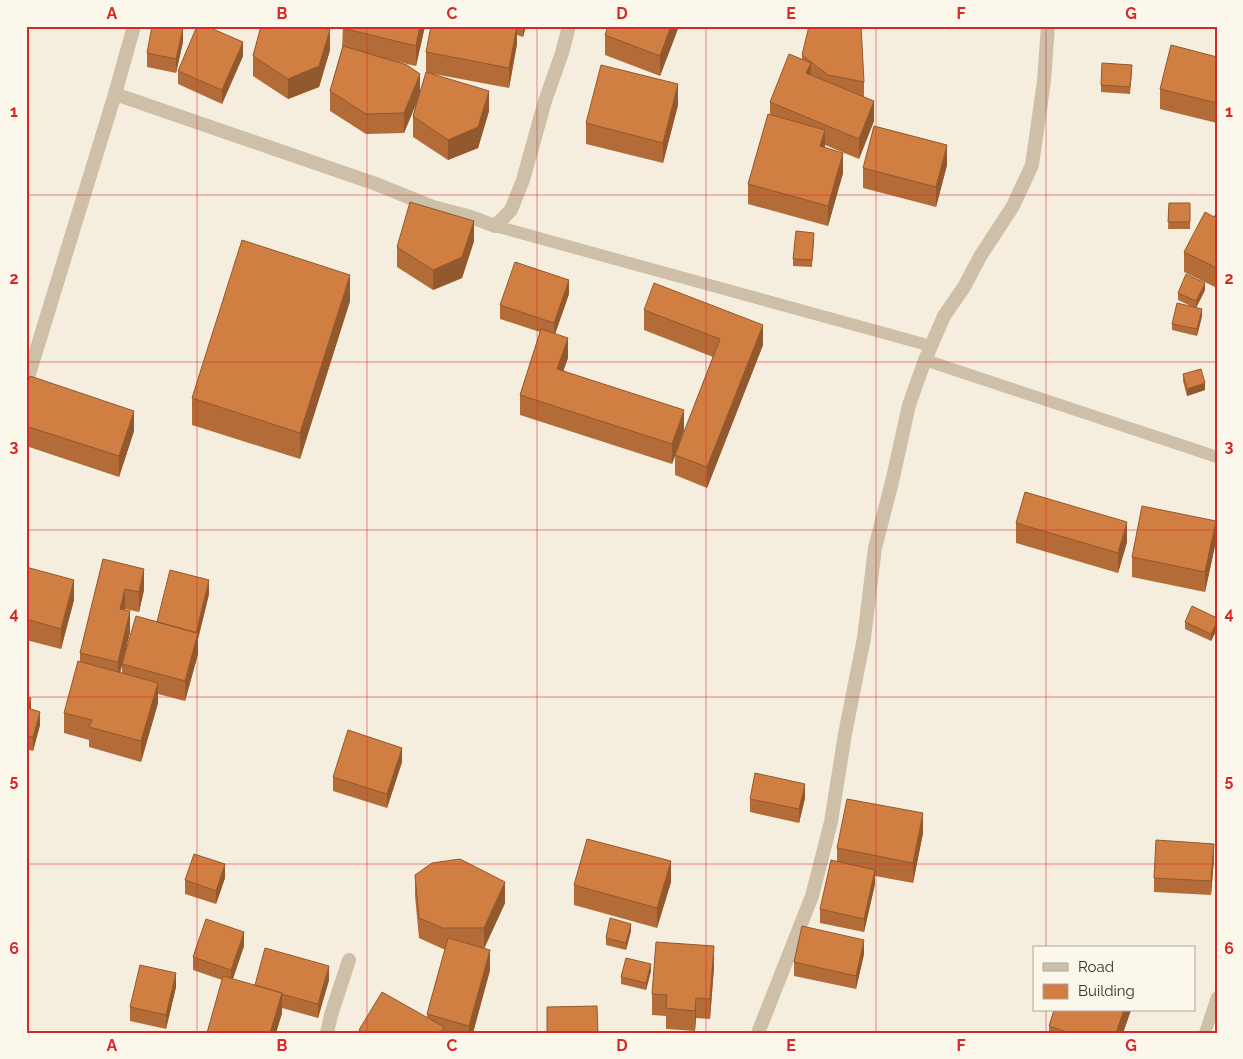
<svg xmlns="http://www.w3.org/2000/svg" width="1243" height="1059" font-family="Raleway,sans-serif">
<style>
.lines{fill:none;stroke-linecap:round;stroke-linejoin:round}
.service{stroke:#cec0a8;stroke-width:12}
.minor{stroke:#cec0a8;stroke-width:14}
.wall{fill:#b36c38;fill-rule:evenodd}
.shaded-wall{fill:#92582e}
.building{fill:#d07e41;stroke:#92582e}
.grid{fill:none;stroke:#d62828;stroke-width:1;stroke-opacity:0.55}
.neatline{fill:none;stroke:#d62828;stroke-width:2}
.grid-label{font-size:16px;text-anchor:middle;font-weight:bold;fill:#d62828}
</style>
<rect width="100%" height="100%" fill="#f5eede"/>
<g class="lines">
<path class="service" d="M495,226L931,346
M925,360L1217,457
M1205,1033L1217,997"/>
<path class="minor" d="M115,94L376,184L433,207L471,217L495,226L511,210L523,180L545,101L562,53L569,26
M26,384L115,94L134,26
M327,1033L331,1015L349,960
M758,1033L812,896L831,822L845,734L864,638L875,548L892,482L909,405L925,360L944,316L964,287L981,255L1013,206L1032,165L1044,81L1048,26"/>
</g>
<path class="wall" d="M261,26H330L329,30L330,50L319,87L288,99L253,76V56Z
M343,26H425L416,66L389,60L420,93L426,72V52L431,26H526L523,37L517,35V44L509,88L434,74L489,111L478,148L448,160L413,137V116L417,100L404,133L366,134L330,111V91L342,48Z
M679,26L660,76L605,55V35Z
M183,42L176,73L147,67V53Z
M802,55L864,82V97L874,121L859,159L825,145V147L843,173L828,226L748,204V184L770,115V102L802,59Z
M243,56L222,104L178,84V71Z
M1217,57V123L1160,109V89Z
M1132,72L1130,94L1101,92V85Z
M678,105L663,163L586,144V123Z
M947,165L936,207L863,188V168Z
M1169,203H1190V229H1168Z
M1217,212V288L1184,272V252L1214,217Z
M814,240L812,267L793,266V259Z
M474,241L462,278L433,290L397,267V247Z
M1205,290L1196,308L1202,316L1197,336L1172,330V324L1195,308L1178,300V293Z
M569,294L555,334L568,358L563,370L684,430L678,448L713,357L644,330V310L763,345L707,488L675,475V456L672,464L520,415V395L540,332L500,319V305Z
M350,301L300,459L192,425V398Z
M1183,374L1205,390L1187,396L1183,381Z
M26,388L134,431L119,477L26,446Z
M1016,523L1127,542L1118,573L1016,543Z
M1216,541L1205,592L1132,577V557Z
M103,559L144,590L139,612L125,609L130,632L124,657L157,622L209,594L198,639V654L185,701L158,694V703L141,762L89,747V740L64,733V713L80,662V653ZM122,665V674L120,673Z
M26,567L74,600L61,649L26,640Z
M1217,618V629L1211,641L1185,629V622Z
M26,696L31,709L40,725L33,751L26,749Z
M402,762L387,808L333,791V777Z
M805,798L799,823L750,812V799Z
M923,833L913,883L875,876V884L864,932L820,923V909L837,862V848Z
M1214,858L1211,895L1154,892V878Z
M415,875L505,903L484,948L490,970L473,1033H359V1030L427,1018V1014L445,949H443L419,938L415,896Z
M225,878L216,904L185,894V880Z
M671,882L657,928L574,905V885Z
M631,931L626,950L606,945V938Z
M244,946L233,979L255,985L329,980L318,1018L282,1008V1013L276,1033H207L222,980L193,970V957Z
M864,954L856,989L794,976V962Z
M714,967L710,1019L696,1018L695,1031L666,1029V1016L652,1015V994Z
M651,971L646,990L621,984V977Z
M176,987L166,1029L130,1021V1007Z
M1054,1010H1131L1123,1033H1049V1026Z"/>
<path class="shaded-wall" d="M420,26H425L416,66V46Z
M517,26V44L509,88V68Z
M523,26H526L523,37Z
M671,26H679L660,76V56Z
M183,28V42L176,73V59Z
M330,30V50L319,87L288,99V79Z
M243,42V56L222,104V90Z
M811,63V83L806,73Z
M420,74V95L404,133V113Z
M678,84V105L663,163V143Z
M489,91V111L478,148L448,160V140Z
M874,101V121L859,159V139Z
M825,130V150L820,146Z
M947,145V165L936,207V187Z
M843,153V173L828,226V206Z
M474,221V241L462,278L433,290V270Z
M350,275V301L300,459V433Z
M569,280V294L554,337V323Z
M1205,283V290L1196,308V301Z
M1202,309V316L1197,336V329Z
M763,325V345L707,488V467Z
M568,338V358L557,389V369Z
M1205,383V390L1187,396V389Z
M684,410V430L672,464V444Z
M134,411V431L119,477V456Z
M1216,521V541L1205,592V572Z
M1127,522V542L1118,573V553Z
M144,569V590L139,612V592Z
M74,580V600L61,649V629Z
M209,580V594L198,639V654L185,701V681Z
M125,589V609L120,629V609Z
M130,611V632L118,682V662Z
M1217,622V629L1211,641V634Z
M158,683V703L141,762V741Z
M31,698V711L28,708Z
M40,712V725L33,751V737Z
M402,748V762L387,808V794Z
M805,784V798L799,823V809Z
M923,813V833L913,883V863Z
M1214,844V858L1211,895V881Z
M671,861V882L657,928V908Z
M225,864V878L216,904V891Z
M875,870V884L864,932V919Z
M505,882V903L484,949V928Z
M631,924V931L626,950V943Z
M244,932V946L231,984V970Z
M864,940V954L856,989V976Z
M714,946V967L710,1019V999Z
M490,950V970L473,1033H469V1026Z
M651,964V971L646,990V983Z
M329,966V980L318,1018V1004Z
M176,973V987L166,1029V1015Z
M282,993V1013L276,1033H270Z
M696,998V1018L695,1031V1011Z
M1124,1010H1131L1123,1033H1116Z"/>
<path class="building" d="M152,26H173L183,28L176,59L147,53Z
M197,26H206L243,42L222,90L178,71Z
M261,26H318L330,30L319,66L288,79L253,56Z
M343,26H420L416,46L342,28Z
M431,26H517L509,68L426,52Z
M608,26H671L660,56L605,35Z
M809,26H861L864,82L828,75L802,55Z
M1171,45L1217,57V103L1160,89Z
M343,46L407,65L420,74L404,113L366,114L330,91Z
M789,54L811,63L806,73L874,101L859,139L770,102Z
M1102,63L1132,65L1130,87L1101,85Z
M601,65L678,84L663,143L586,123Z
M426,72L489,91L478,127L448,140L413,116Z
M768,114L825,130L820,146L843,153L828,206L748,184Z
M874,126L947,145L936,187L863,168Z
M410,202L474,221L462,257L433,270L397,247Z
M1169,203H1190V222H1168Z
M1205,212L1214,217L1217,212V268L1184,252Z
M796,231L814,233L812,260L793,259Z
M242,240L350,275L300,433L192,398Z
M515,262L569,280L554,323L500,305Z
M1186,274L1205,283L1196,301L1178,293Z
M654,283L763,325L707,467L675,455L720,339L644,310Z
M1177,303L1202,309L1197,329L1172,324Z
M541,329L568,338L557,369L684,410L672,444L520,395Z
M1201,369L1205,383L1187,389L1183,374Z
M30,376L134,411L119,456L26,426V388Z
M1025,492L1127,522L1118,553L1016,523Z
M1142,506L1216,521L1205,572L1132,557Z
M103,559L144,569L139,592L125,589L120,609L130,611L118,662L80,653Z
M26,567L74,580L61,629L26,619Z
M170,570L209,580L196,633L157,622Z
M1192,606L1217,618V622L1211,634L1185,622Z
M136,616L198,633L185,681L122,664Z
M78,661L158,683L141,741L89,727L92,720L64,713Z
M26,696L31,698L28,708L40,712L33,737L26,735Z
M348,730L402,748L387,794L333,777Z
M755,773L805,784L799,809L750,799Z
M847,799L923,813L913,863L837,848Z
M587,839L671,861L657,908L574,885Z
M1156,840L1214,844L1211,881L1154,878Z
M194,854L225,864L216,891L185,880Z
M460,859L505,882L484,928H443L419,918L415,875L432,863Z
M831,860L875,870L864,919L820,909Z
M610,918L631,924L626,943L606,938Z
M206,919L244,932L231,970L193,957Z
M802,926L864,940L856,976L794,962Z
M448,938L490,950L469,1026L427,1014Z
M656,942L714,946L710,999L696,998L695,1011L666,1008L667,995L652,994Z
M265,948L329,966L318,1004L281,994L282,993L255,985Z
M626,958L651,964L646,983L621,977Z
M140,965L176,973L166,1015L130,1007Z
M223,976L282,993L270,1033H207Z
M382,992L444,1027L440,1033H363L359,1030Z
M597,1006L598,1033H547V1007Z
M1054,1010H1124L1116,1033H1070L1049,1026Z"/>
<path class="grid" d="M197,26V1033M367,26V1033M537,26V1033M706,26V1033M876,26V1033M1046,26V948M26,195H1217M26,362H1217M26,530H1217M26,697H1217M26,864H1217M1046,1010V1033"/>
<rect width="1243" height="1059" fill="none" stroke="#fbf7eb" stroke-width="55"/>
<rect x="1033" y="946" width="162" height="65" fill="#fbf7eb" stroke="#aea89d"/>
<rect x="1043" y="963" width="25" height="8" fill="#cec0a8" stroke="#aea89d"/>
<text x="1078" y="972" font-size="15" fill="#3a3229">Road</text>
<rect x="1043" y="984" width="25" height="15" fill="#d07e41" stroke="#aea89d"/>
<text x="1078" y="996" font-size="15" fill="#3a3229">Building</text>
<rect x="28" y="28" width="1188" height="1004" class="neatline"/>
<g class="grid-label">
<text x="112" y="19">A</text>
<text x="282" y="19">B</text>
<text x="452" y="19">C</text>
<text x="622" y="19">D</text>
<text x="791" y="19">E</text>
<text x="961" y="19">F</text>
<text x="1131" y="19">G</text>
<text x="14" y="117">1</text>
<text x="1229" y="117">1</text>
<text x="14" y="284">2</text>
<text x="1229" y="284">2</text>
<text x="14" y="452">3</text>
<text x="1229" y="452">3</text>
<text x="14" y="619">4</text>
<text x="1229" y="619">4</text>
<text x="14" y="786">5</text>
<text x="1229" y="786">5</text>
<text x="14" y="954">6</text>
<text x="1229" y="954">6</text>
<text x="112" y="1051">A</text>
<text x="282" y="1051">B</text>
<text x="452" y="1051">C</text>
<text x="622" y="1051">D</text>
<text x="791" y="1051">E</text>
<text x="961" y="1051">F</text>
<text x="1131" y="1051">G</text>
</g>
</svg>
